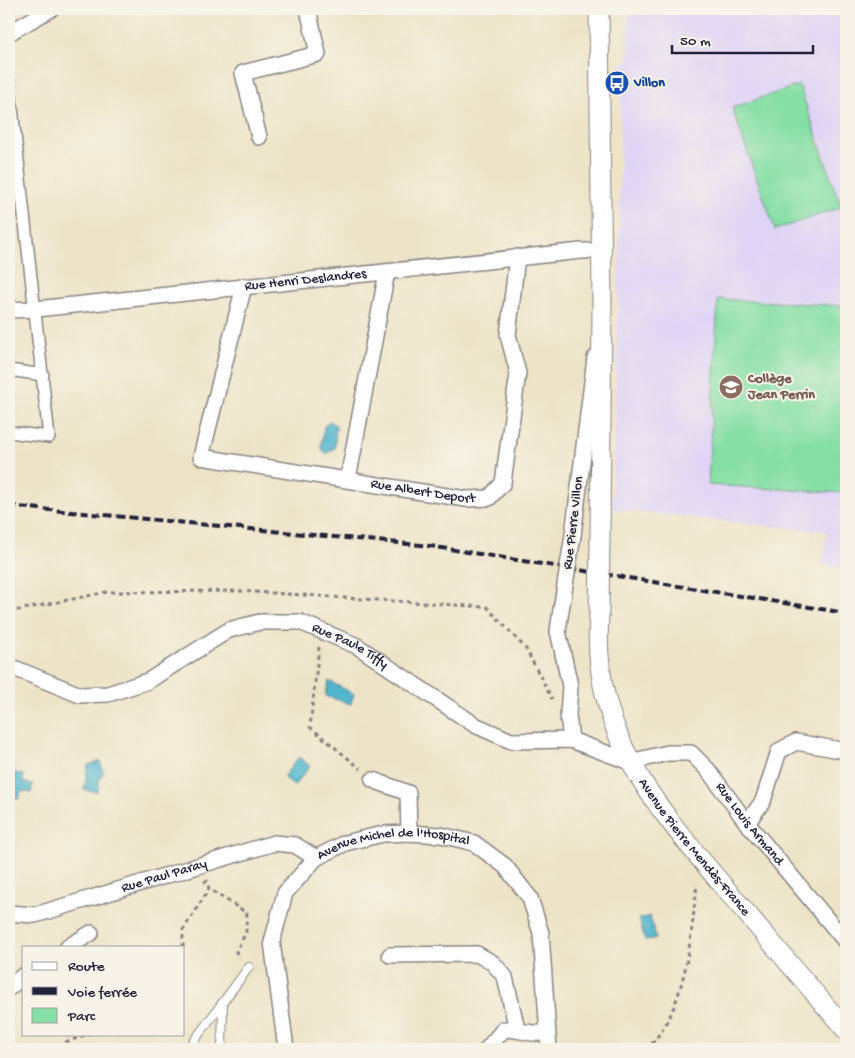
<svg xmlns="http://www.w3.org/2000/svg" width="855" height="1058" font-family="'Gochi Hand',sans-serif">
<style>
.built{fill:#dfd4f5}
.green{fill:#85dfa5;stroke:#548070}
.water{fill:#4cb4cb;stroke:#376b83}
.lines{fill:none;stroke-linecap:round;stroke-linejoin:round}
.service-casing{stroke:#888381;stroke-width:10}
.pedestrian-casing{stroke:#888381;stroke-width:14}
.minor-casing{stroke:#888381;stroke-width:18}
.tertiary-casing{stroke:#888381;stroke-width:21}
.path{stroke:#888381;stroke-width:3;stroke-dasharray:4 4;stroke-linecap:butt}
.service{stroke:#fff;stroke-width:8}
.pedestrian{stroke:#fff;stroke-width:11}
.minor{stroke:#fff;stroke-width:15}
.tertiary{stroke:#fff;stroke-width:19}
.rail{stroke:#22223b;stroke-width:4;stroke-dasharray:8 4;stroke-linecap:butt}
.minor-bridge-casing{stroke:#888381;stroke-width:18;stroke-linecap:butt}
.tertiary-bridge-casing{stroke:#888381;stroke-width:21;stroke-linecap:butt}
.minor-bridge{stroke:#fff;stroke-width:15}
.tertiary-bridge{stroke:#fff;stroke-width:19}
.labels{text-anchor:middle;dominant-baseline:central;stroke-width:4;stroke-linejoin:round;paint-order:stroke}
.transit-label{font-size:14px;font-weight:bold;fill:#164399;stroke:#f7f3e8;text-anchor:start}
.street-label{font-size:14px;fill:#22223b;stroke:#f7f3e8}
.education-label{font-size:14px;font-weight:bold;fill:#785e54;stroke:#f7f3e8;text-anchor:start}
</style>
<rect width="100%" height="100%" fill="#f7f3e8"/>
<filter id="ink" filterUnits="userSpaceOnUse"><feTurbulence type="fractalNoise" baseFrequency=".02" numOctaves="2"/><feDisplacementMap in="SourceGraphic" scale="10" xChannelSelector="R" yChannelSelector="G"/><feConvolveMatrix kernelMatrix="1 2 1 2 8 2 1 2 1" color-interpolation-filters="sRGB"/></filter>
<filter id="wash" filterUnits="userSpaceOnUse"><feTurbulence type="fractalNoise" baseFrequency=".0096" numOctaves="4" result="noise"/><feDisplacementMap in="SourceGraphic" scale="20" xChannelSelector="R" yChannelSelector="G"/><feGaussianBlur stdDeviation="1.12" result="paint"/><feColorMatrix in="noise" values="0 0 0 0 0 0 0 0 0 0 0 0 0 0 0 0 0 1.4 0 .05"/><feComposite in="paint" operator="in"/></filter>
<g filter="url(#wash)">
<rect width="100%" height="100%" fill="#ede4c7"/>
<path class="built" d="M629,9H846V569L822,565L827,532L612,509L619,266L621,63L628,62Z"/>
<path class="green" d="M799,85L841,207L775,230L732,108Z
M718,299L846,306V493L708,485Z"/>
<path class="water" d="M329,421L336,425L335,448L326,454L321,447L324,426Z
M329,681L354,694L351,704L325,696Z
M299,757L310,766L294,786L283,777Z
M100,761L104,774L101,775L97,792L84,790L88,765Z
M11,772L24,775L23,782L33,785L31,793L21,791L19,799L9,798Z
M650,916L656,938L645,941L639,919Z"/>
</g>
<g filter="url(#ink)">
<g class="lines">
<defs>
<path id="service" d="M188,1049L249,967
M222,1049L223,1004"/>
<path id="pedestrian" d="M9,81L49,437L9,432
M9,370L43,375"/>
<g id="minor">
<path d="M9,33L51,9"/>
<path d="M259,137L243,73L318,54L308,9"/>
<path id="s1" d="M244,286L201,457L466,499L489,498L503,483L518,373L508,335L517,257"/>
<path id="s2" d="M9,310L36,309L581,251H602"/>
<path d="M348,479L387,272"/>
<path d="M573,535L595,358"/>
<path d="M561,610L558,631L570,686L568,715L571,740"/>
<path id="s3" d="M9,666L80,695L108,694L148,681L229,630L260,622H300L357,646L475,725L511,741L571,740L630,762L668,753H691L708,770L747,823L846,942"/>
<path d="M373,780L408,793L409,833"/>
<path d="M747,823L763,801L779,751L796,742L846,751"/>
<path id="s4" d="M9,913L35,915L274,843L295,845L316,858"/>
<path d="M68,947L91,933"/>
<path d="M390,955L477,954L493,963L505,977L517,1029"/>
<path d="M9,988L24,975"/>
<path id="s5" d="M286,1049L272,942L285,893L316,858L345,843L383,834L409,833L441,835L474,843L505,866L530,898L541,933L549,1049"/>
<path d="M487,1049L504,1029C520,1029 531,1035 547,1033"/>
</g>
<g id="tertiary">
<path d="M599,9L602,304L600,538"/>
<path id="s6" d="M599,616C590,736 659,810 731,895C769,940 808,985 846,1030"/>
</g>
</defs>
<use href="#service" class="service-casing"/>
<use href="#pedestrian" class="pedestrian-casing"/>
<use href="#minor" class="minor-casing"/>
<use href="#tertiary" class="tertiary-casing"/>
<path class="path" d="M9,612L107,592L240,591L487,607L526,649L552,699
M319,647L310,727L361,769
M204,882L207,881L209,889L247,913L246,932L236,952L240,957
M183,947V930L209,889
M61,1049L66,1042L89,1034
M646,1049C686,1014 691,935 697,884"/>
<use href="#service" class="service"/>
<use href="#pedestrian" class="pedestrian"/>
<use href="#minor" class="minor"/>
<use href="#tertiary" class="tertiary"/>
<path class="rail" d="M9,506L430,546L846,613"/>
<defs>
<path id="minor-bridge" d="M561,610L573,535"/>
<path id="tertiary-bridge" d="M599,616L600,538"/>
</defs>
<use href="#minor-bridge" class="minor-bridge-casing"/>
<use href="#tertiary-bridge" class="tertiary-bridge-casing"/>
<use href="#minor-bridge" class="minor-bridge"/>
<use href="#tertiary-bridge" class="tertiary-bridge"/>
</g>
</g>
<defs>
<symbol id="bus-disc" viewBox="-11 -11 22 22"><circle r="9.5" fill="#1a4fb4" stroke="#f7f3e8"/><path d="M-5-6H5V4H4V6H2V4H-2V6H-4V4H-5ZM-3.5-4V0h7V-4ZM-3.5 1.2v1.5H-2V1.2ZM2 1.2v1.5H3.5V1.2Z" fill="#fff"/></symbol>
<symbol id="school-disc" viewBox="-11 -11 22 22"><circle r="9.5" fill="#8d6e63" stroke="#f7f3e8"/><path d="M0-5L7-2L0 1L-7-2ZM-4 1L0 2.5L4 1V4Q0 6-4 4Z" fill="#fff"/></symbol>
</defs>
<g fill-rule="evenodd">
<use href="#bus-disc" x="603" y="69" width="28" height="28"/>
<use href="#school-disc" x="717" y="373" width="28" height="28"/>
</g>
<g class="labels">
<g class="transit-label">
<text x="634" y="83">Villon</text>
</g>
<g class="street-label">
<text stroke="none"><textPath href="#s2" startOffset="298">Rue Henri Deslandres</textPath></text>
<text stroke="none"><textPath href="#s1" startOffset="401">Rue Albert Deport</textPath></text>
<text transform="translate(574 523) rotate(-83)">Rue Pierre Villon</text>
<text stroke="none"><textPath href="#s3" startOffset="370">Rue Paule Tiffy</textPath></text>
<text stroke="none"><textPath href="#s3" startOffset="835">Rue Louis Armand</textPath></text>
<text stroke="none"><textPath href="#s6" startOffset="258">Avenue Pierre Mendès-France</textPath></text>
<text stroke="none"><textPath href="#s5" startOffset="286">Avenue Michel de l'Hospital</textPath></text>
<text stroke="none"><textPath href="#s4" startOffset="161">Rue Paul Paray</textPath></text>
</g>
<g class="education-label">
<text x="748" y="379">Collège<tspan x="748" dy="16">Jean Perrin</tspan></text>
</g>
</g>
<rect width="855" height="1058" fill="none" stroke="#f7f3e8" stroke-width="30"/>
<rect x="22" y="946" width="162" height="90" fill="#f7f3e8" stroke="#a29fa3"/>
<rect x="32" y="962" width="25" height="8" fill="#ffffff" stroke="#a29fa3"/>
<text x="68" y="970" font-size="15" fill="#22223b">Route</text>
<rect x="32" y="987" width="25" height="8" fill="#22223b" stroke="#a29fa3"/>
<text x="68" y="996" font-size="15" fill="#22223b">Voie ferrée</text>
<rect x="32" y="1008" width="25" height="15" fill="#85dfa5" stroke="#a29fa3"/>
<text x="68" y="1020" font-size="15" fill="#22223b">Parc</text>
<path d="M672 45v8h141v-8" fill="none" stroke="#22223b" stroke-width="2.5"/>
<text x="680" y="45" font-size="15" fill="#22223b" stroke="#f7f3e8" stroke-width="4" paint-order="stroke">50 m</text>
</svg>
